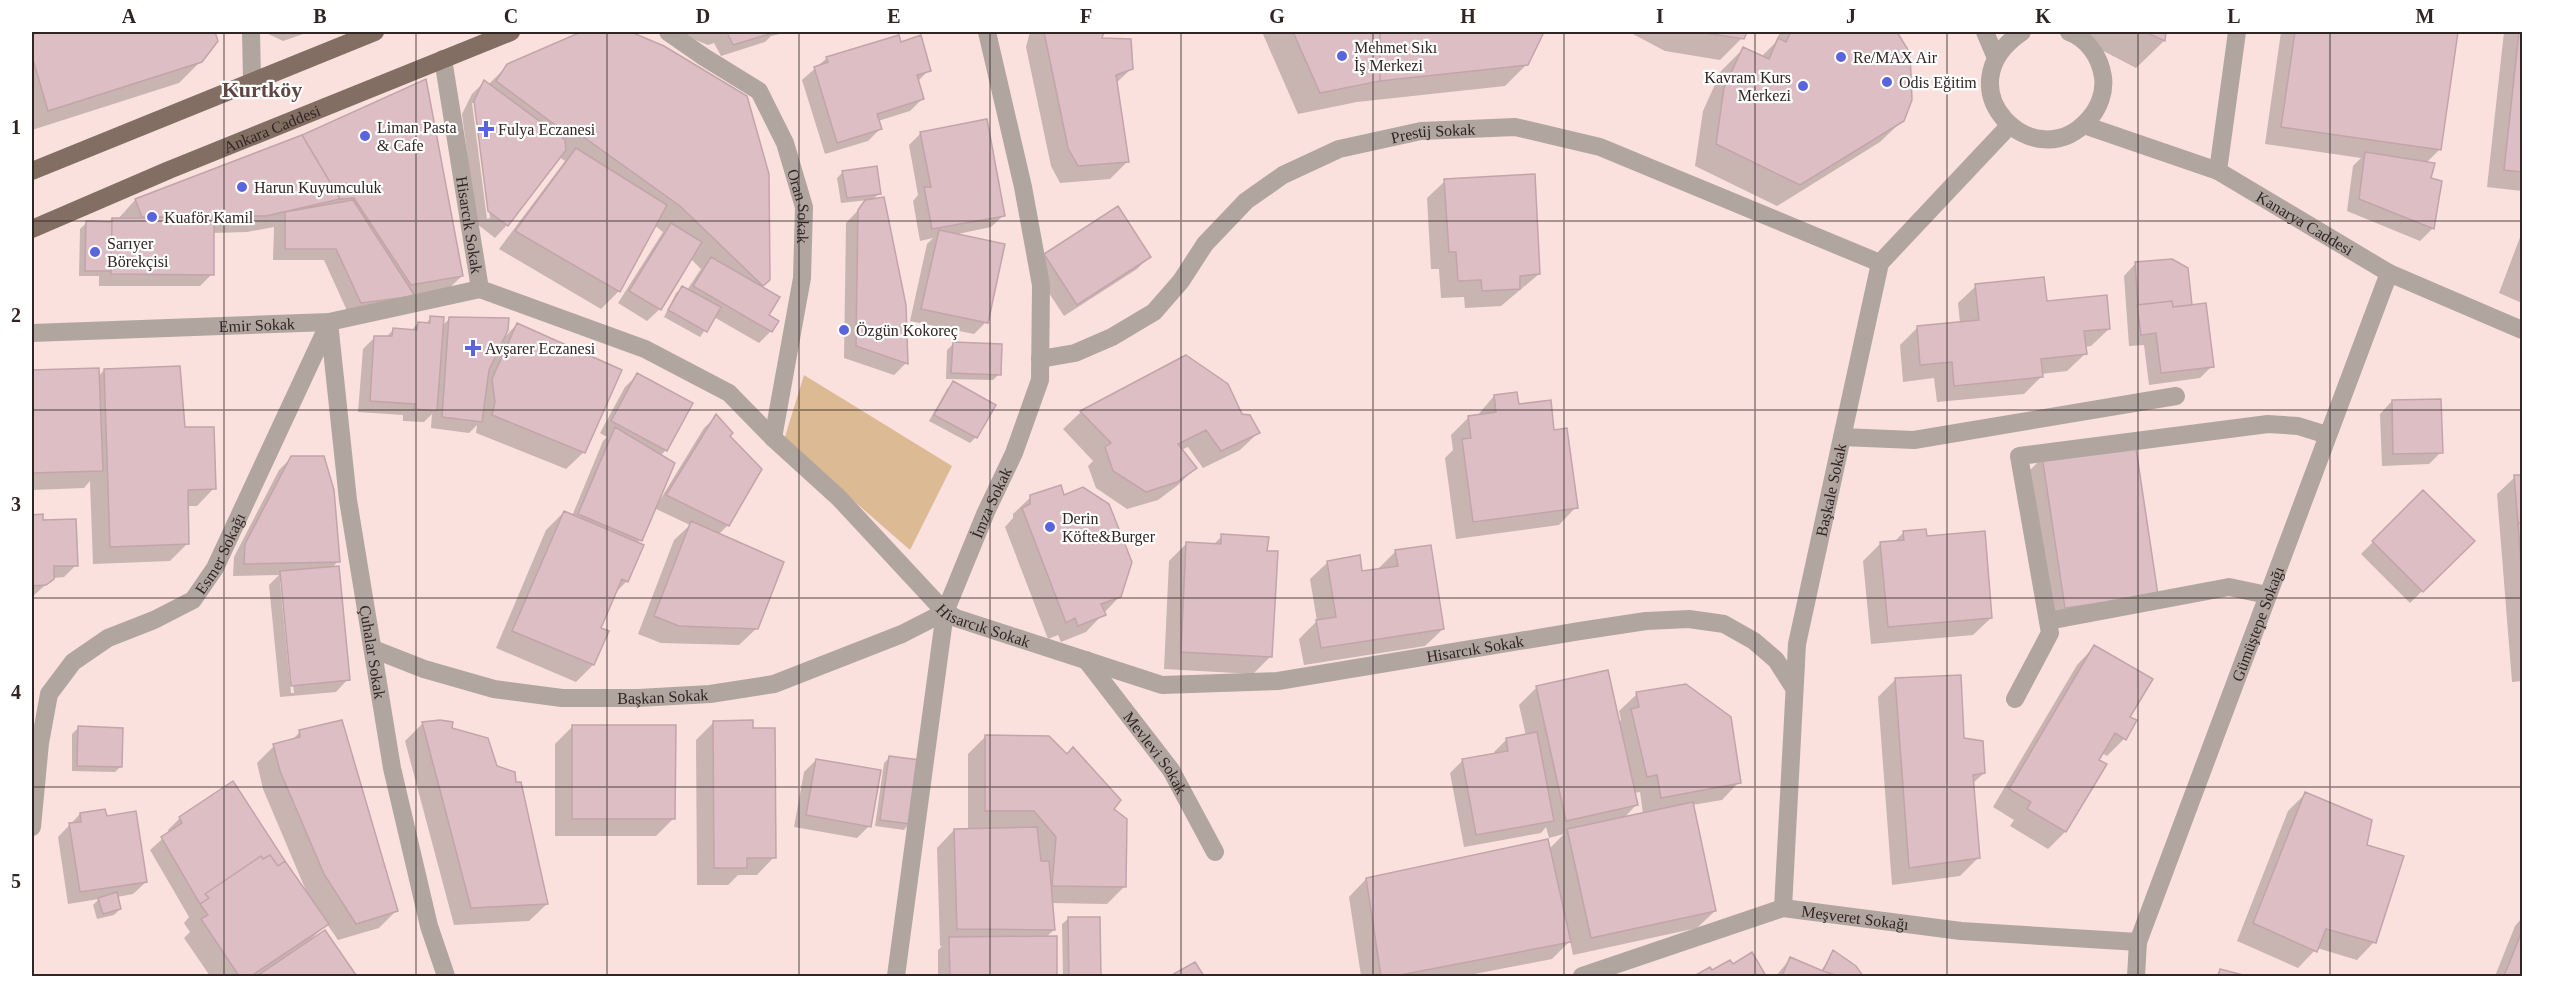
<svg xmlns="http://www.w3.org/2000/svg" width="2554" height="1008" font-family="'Times New Roman',serif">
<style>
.green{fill:#dcba93}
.shadow{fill:#0003;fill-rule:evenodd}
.building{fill:#ddbec4;stroke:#c2a4aa;stroke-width:1.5}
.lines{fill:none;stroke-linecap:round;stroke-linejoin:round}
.minor{stroke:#b1a59f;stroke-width:18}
.major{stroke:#826e63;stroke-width:18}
.grid{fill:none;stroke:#312524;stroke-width:1.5;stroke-opacity:0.55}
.poi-dot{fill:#5a65dd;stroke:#fff;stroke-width:2}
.labels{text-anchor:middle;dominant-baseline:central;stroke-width:4.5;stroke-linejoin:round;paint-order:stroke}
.poi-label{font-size:16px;fill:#312524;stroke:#fff;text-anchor:start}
.street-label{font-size:16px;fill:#312524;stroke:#fff}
.district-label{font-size:22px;font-weight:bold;fill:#614744;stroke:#fff}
.neatline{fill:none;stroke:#312524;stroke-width:2}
.grid-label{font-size:20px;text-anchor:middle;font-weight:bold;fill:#312524}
</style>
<rect width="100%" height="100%" fill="#fbe1dd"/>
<path class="green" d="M804,375L952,466L910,550L784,440Z"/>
<path class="shadow" d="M32,32H214L216,40L201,61L179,83L32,130Z
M264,32H309L283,41Z
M584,32H628L663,48L768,279L761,287L771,331L759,343L714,317L700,337L664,317L676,293L682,288L687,290L701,269L690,258L660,309L647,321L618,303L663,232L654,225L619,291L601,309L499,249L565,161L559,157L507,225L495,238L476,223L462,114L472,94L484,82L488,85L508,65ZM472,103H475L490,218L487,219Z
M676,32H789L771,36L765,42L721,56L714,43L708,45Z
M1030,32H1103L1100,39L1131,69L1115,84L1127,162L1110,179L1060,183L1051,166L1026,47Z
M1262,32H1543L1527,64L1505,86L1357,102L1298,114Z
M1629,32H1745L1742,38L1720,60L1665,51Z
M1780,32H1895L1909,53L1903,120L1880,142L1777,206L1695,166L1703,111L1721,71L1743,49L1761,57L1775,43Z
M2067,32H2165L2164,41L2136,68Z
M2281,32H2457L2440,149L2426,163L2429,179L2440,182L2432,229L2420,241L2347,211L2353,166L2361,158L2265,144Z
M2504,32H2522V191L2487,187Z
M900,44L929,70L917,82L922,99L910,111L878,121L881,128L868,141L825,154L802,80L827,58Z
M921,133L1004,215L991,227L953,235L986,322L974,334L910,321L927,244L933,238L920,241L913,201L918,195L909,145Z
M303,136L462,276L444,293L349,315L324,260H273L274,227L247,232L212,233V274L200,286H99V276H79L80,229L86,223H108L112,219H118L135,200Z
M843,172L879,193L872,201L906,363L894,375L844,358L846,223L868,200L841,203L837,178Z
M1445,181L1539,274L1501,306L1465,308L1464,297L1441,298L1439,269H1431L1427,198Z
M1117,208L1149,257L1137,269L1064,316L1032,267L1045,255Z
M2522,232V303L2499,293Z
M2136,263L2191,306L2212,366L2200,378L2149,385L2144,345L2129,346L2124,276Z
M1976,286L2045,303L2109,329L2091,346L2084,347L2085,354L2067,371L2041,374L2042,376L2024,394L1937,402L1934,378L1903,382L1900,345L1917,328L1960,323L1958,303Z
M431,318L442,326L450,318L502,340L517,324L584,452L566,469L476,433L477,425L469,433L431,428L432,414L424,422L403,421V415L358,412L363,349L375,337L385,338L394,329L411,331L418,323L425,324Z
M953,344L999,374L993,380L946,379L947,350Z
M1186,357L1258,433L1240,450L1203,468L1188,447L1181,450L1195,468L1178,485L1158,500L1127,509L1096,488L1088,466L1093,461L1063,429L1081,412Z
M98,370V377L104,370L184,429L214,488L197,506H187L188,543L170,561L93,564L90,481L84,488L32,490V372Z
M637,375L666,450L660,456L658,499L660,500L704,428L716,417L728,436V525L719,534L757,628L739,645L661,643L638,634L674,540L690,525L654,508L638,543L627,581L614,594L599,629L593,665L576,682L496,648L546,530L564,512L572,516L603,441L607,437L600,433L625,387Z
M953,383L976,437L970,443L929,421L947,389Z
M1494,396L1517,405L1553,431L1576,507L1559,525L1456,539L1445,458L1453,450L1451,435L1469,417L1477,416Z
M2392,401L2441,452L2429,464L2382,466L2380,414Z
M292,457L338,561L332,568L348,679L336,692L280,697L269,585L279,575L233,576L234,557L279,470ZM280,582H283L294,693H291Z
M2043,457L2139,612L2047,625L2025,475Z
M2522,476V681L2512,682L2497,494L2515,477Z
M2423,492L2473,541L2410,603L2361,554Z
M1031,497H1064L1120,596L1086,632L1061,642L1058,635L1048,639L1005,527L1013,518V514Z
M32,516H41V522L76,565L64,577L53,578L32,597Z
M1904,532L1926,538L1991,618L1973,635L1871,644L1863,561L1881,543L1894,542Z
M1222,536L1271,656L1253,674L1164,669L1169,561L1187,543L1213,545Z
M1395,552L1443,629L1425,646L1304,665L1299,639L1317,621L1310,579L1328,562L1361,573L1378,569Z
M2094,647L2128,717L2135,721L2124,739L2107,756L2102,753L2097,761L2105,765L2065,832L2048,849L2010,826L2014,820L1993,807L2077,665Z
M1895,680L1963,740L1984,773L1972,784L1978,858L1960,876L1892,885L1878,697Z
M1537,687L1618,723L1621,720L1619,711L1637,694L1739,782L1722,800L1692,805L1715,911L1697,928L1573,955L1570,941L1552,959L1464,976H1361L1349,897L1366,879L1549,849L1564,834L1549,838L1546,827L1541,833L1464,847L1450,773L1462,761L1495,755L1494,752L1506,740L1526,736L1519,705ZM1640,792L1643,814L1623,819L1637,804L1634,793Z
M423,723L450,729L547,904L529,921L454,925L405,741Z
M713,723L774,857L757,875H738L728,885H697L696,740Z
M573,726L673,819L656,836H555V744Z
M78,728L121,766L115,772L72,771V734Z
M300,732L396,911L379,928L338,940L327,924L312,938L354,975L353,976H210L184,938L190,932L184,923L189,917L150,850L169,833L168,830L180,818L307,893L263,789L257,763L274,746L291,741Z
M986,736L1112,809L1125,886L1107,904L1051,903L1054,930L1046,937H1055V976H938V950L942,946H940L937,848L954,830H968V754Z
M890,757L909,824L904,830L875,826L884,763Z
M816,760L869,826L857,838L794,827L804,772Z
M2305,794L2365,846L2374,942L2357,960L2317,948L2298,968L2237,941L2288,811Z
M80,814L146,882L133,894L117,897L120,909L114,915L97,919L93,905L99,899L68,904L58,837Z
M2522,918V976H2495L2515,926Z
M1068,919H1098L1099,976H1063L1062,924Z
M1833,952L1855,967L1861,976H1776L1790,959L1821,971Z
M1751,955L1765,976H1697L1710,969L1712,972L1732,966Z
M2220,971L2242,976H2215Z"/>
<path class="building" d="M32,32H215L218,41L202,62L48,111L32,56Z
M581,32H631L664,46L747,96L769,174L770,280L763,286L680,206L575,131L570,136L496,81L507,64Z
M717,32H776L733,45L727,32Z
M1044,32H1104L1102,38L1131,39L1133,69L1116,75L1129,162L1078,166L1068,148Z
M1293,32H1380V81L1320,93Z
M1380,32H1544L1528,65L1380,81Z
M1699,32H1747L1744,39Z
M1791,32H1897L1910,53L1912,100L1904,121L1800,185L1716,144L1724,88L1743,47L1769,59L1778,38L1786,42Z
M2145,32H2166L2165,41Z
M2295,32H2458L2441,150L2281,127Z
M2519,32H2522V172L2504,170Z
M899,35L901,42L921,35L931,71L917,75L924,99L877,114L882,129L837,143L814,67L828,62L826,57Z
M426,79L463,276L411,285L354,198L340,199L302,135Z
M484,80L565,140L566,150L508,226L488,211L474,101Z
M987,119L1005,216L932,229L924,187H931L920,132Z
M302,135L340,199L266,216L142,217L135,199Z
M576,148L667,205L620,292L515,231Z
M2365,152L2435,163L2431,178L2442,181L2434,229L2359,199Z
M877,166L881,194L847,198L842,171Z
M1535,174L1540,274L1520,276V289L1482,291L1481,280L1458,281L1456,252H1449L1444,179Z
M884,197L906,305L908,364L856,346L858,210L865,200Z
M353,200L415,296L361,303L336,249H285V212Z
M1118,206L1151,257L1077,305L1044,254Z
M112,218H214V275L111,274Z
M86,221L112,222L111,271H85Z
M671,223L702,242L661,310L629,291Z
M939,230L1005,244L988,323L921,309Z
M711,257L780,297L769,315L779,321L772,332L693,286Z
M2172,259L2188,268L2192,305L2173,307L2172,301L2138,305L2135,262Z
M2044,277L2047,301L2107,295L2110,329L2084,331L2087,354L2041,359L2043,377L1954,386L1952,362L1920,365L1917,326L1979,320L1975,284Z
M682,286L721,307L707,332L668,310Z
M2172,301L2173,307L2206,303L2214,367L2161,373L2156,333L2141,335L2137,305Z
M430,316L444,317L437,411L414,409L415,404L370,401L374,336H392L393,328L417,330L418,322L430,323Z
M449,317L509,318L508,330L489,370L482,422L442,417Z
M517,323L622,370L585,453L492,415L495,402L492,379Z
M953,342L1002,344L1001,375L951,373Z
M1186,355L1228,384L1242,414L1250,415L1260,433L1221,451L1206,430L1178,444L1197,468L1177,482L1146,492L1113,471L1105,447L1111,443L1080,411Z
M180,366L185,427H214L216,489L188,490L189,544L110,547L104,369Z
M99,368L103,471L32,473V370Z
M637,373L693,403L667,451L611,421Z
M953,381L996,405L977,438L934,415Z
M1517,392L1519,404L1551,400L1554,430L1567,428L1578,508L1473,522L1462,439L1471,438L1468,416L1496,412L1494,395Z
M2441,399L2443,453L2393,454L2392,400Z
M716,414L733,433L730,436L762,469L729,526L666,495Z
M615,427L675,463L642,541L578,514Z
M2135,442L2158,595L2065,608L2042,456Z
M291,456H324L334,490L340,562L244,564L245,544Z
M2514,475H2522V523H2518Z
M1061,485L1064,495L1083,487L1109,504L1132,562L1121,597L1101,604L1106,615L1078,626L1075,618L1066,623L1022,508L1030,504V495Z
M2423,490L2475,541L2423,592L2372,541Z
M564,511L644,545L628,582L622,579L601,628L609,631L594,665L512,631Z
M43,514V520L76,519L78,566H54V579L46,585L32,586V515Z
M691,521L784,562L758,629L679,626L654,616Z
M2518,523H2522V577Z
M1926,529L1927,536L1985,531L1992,618L1888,627L1880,542L1904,540L1903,531Z
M1221,534L1269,537L1267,551H1278L1272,657L1181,652L1186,542L1221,544Z
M1431,545L1444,629L1321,648L1316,620L1336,617L1327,561L1360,555L1362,571L1398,566L1395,550Z
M339,566L350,680L291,686L280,571Z
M2094,645L2153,679L2130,717L2137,720L2126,740L2115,733L2099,760L2107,764L2066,832L2027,809L2031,802L2009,789Z
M1608,670L1638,805L1566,821L1536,686Z
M1961,675L1964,738L1983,741L1985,773L1973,775L1980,858L1909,868L1895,678Z
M1686,684L1731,717L1741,783L1661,798L1657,775L1647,777L1631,709L1639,707L1636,692Z
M342,720L398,911L356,924L324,874L280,771L273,744L300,737L299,730Z
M440,720L453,722L452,728L488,738L497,766L515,772L516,782H521L548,904L471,908L422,722Z
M753,720V728H775L776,858H747V868H714L713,721Z
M572,725H676L675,819H572Z
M78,726L123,728L122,767L77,766Z
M1537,732L1554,821L1476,835L1462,759L1508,751L1506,738Z
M985,735L1049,736L1067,754L1073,747L1121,800L1114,809L1127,819L1126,887L1052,886L1056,837L1034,811H985Z
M889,756L920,760L911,824L880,820Z
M816,759L881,770L871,827L806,815Z
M233,781L285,861L278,866L270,855L263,859L261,856L205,894L209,898L200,904L161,837L182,823L179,817Z
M2305,792L2372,820L2367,845L2404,856L2376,943L2326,929L2317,952L2253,923Z
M1693,802L1716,911L1591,938L1567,829Z
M105,809L107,816L136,811L147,882L80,892L69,823L81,822L80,813Z
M1037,827L1041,861H1049L1055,930L957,929L954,829Z
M1548,839L1571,942L1395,976H1381L1366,878Z
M270,855L278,866L285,861L329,924L251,976H239L201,919L208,915L200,904L209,898L205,894L261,856L263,859Z
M117,892L121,909L103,914L98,898Z
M1068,917H1100L1101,976H1069Z
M325,930L356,975L354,976H257Z
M2522,931V976H2504Z
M1057,936V976H950L949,937Z
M1833,950L1856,966L1863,976H1838L1823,971Z
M1752,952L1766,976H1694L1710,967L1712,970L1730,960L1733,964Z
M1790,957L1823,971L1838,976H1782Z
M1195,962L1204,976H1170Z
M2220,969L2247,976H2218Z"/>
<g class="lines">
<g class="minor">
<path d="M251,32L252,80"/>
<path id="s1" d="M668,32L704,57L759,91L785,143L804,207L802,278L773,438"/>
<path d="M1985,32L1996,58"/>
<path d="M2022,32C1940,87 2035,181 2089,119C2099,108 2105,92 2103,77C2100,57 2088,39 2069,32"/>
<path id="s2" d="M443,59L480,289L645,349L729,393L773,438L839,498L945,612L956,618L1162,685L1278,681L1580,631L1646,621L1689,619L1724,624L1754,641L1776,660L1794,688"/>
<path id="s3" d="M2084,125L2218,171L2389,273L2522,330"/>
<path d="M2218,171L2237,32"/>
<path id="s4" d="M329,322L348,500L392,768L429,926L446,976"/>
<path id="s5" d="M32,333L329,322L480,289"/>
<path id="s6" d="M1040,359L1075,353L1112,337L1154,312L1181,281L1205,244L1246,201L1283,175L1339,149L1421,131L1515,127L1600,147L1880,263"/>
<path d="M1842,437L1914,440L2176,396"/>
<path d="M2048,621L2229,587L2267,595"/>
<path id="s7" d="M373,649L424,669L494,689L562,698H638L710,694L774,684L902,634L945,612"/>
<path id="s8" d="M1086,660L1171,770L1215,852"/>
<path d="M2015,699L2050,633L2019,456L2268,424L2298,426L2327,435"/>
<path id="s9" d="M32,827L40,743L49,694L73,662L108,638L154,620L193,600L215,568L329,323"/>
<path id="s10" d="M1783,908L1797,644L1880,263L2010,125"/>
<path id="s11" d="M896,976L945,612L986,512L1014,453L1040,380L1041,285L1023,187L987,32"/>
<path id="s12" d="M1582,976L1783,908L1961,931L2138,942"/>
<path id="s13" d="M2136,976L2138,942L2389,273"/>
</g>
<g class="major">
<path d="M32,171L375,32"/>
<path id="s14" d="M32,229L169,170L511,32"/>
</g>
</g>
<path class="grid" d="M224,32V976M416,32V976M607,32V976M799,32V976M990,32V976M1181,32V976M1373,32V976M1564,32V976M1755,32V976M1947,32V976M2138,32V976M2330,32V976M32,221H2522M32,410H2522M32,598H2522M32,787H2522"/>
<g class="poi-dot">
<circle cx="1342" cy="56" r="6"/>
<circle cx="1841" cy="57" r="6"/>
<circle cx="1887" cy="82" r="6"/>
<circle cx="1803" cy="86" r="6"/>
<path d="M483 120h6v6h6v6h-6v6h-6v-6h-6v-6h6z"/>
<circle cx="365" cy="136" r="6"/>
<circle cx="242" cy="187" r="6"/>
<circle cx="152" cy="217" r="6"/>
<circle cx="95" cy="252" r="6"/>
<circle cx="844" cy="330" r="6"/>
<path d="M470 339h6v6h6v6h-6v6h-6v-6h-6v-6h6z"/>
<circle cx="1050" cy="527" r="6"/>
</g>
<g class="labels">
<g class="poi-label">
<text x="1354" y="47">Mehmet Sıkı<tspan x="1354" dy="18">İş Merkezi</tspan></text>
<text x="1853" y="57">Re/MAX Air</text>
<text x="1791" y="77" text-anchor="end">Kavram Kurs<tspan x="1791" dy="18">Merkezi</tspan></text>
<text x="1899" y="82">Odis Eğitim</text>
<text x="377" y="127">Liman Pasta<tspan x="377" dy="18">&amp; Cafe</tspan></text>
<text x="498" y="129">Fulya Eczanesi</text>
<text x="254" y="187">Harun Kuyumculuk</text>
<text x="164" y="217">Kuaför Kamil</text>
<text x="107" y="243">Sarıyer<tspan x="107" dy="18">Börekçisi</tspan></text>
<text x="856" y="330">Özgün Kokoreç</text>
<text x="485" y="348">Avşarer Eczanesi</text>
<text x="1062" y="518">Derin<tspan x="1062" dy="18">Köfte&amp;Burger</tspan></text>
</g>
<g class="street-label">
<text stroke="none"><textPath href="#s14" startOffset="260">Ankara Caddesi</textPath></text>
<text stroke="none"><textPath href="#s6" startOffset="472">Prestij Sokak</textPath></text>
<text stroke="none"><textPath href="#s1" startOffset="232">Oran Sokak</textPath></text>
<text stroke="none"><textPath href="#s3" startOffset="243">Kanarya Caddesi</textPath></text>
<text stroke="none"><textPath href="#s2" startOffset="168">Hisarcık Sokak</textPath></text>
<text stroke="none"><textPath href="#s5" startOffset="225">Emir Sokak</textPath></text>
<text stroke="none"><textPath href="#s10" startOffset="422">Başkale Sokak</textPath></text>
<text stroke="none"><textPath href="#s11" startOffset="486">İmza Sokak</textPath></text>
<text stroke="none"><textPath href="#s9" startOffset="364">Esmer Sokağı</textPath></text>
<text stroke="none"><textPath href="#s2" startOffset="852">Hisarcık Sokak</textPath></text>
<text stroke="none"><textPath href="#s13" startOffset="374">Gümüştepe Sokağı</textPath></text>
<text stroke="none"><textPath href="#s2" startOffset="1356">Hisarcık Sokak</textPath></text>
<text stroke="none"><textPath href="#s4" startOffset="333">Çuhalar Sokak</textPath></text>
<text stroke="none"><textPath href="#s7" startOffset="297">Başkan Sokak</textPath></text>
<text stroke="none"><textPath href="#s8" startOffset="116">Mevlevi Sokak</textPath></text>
<text stroke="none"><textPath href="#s12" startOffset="285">Meşveret Sokağı</textPath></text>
</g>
<g class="district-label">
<text x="262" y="89">Kurtköy</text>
</g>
</g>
<rect width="2554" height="1008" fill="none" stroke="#ffffff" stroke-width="66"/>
<rect x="33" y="33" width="2488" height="942" class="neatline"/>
<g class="grid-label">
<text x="129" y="23">A</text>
<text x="320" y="23">B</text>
<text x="511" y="23">C</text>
<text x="703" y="23">D</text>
<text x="894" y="23">E</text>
<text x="1086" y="23">F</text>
<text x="1277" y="23">G</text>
<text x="1468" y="23">H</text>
<text x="1660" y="23">I</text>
<text x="1851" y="23">J</text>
<text x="2043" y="23">K</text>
<text x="2234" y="23">L</text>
<text x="2425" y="23">M</text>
<text x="16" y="134">1</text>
<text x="16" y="322">2</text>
<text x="16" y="511">3</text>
<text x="16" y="699">4</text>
<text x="16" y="888">5</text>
</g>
</svg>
